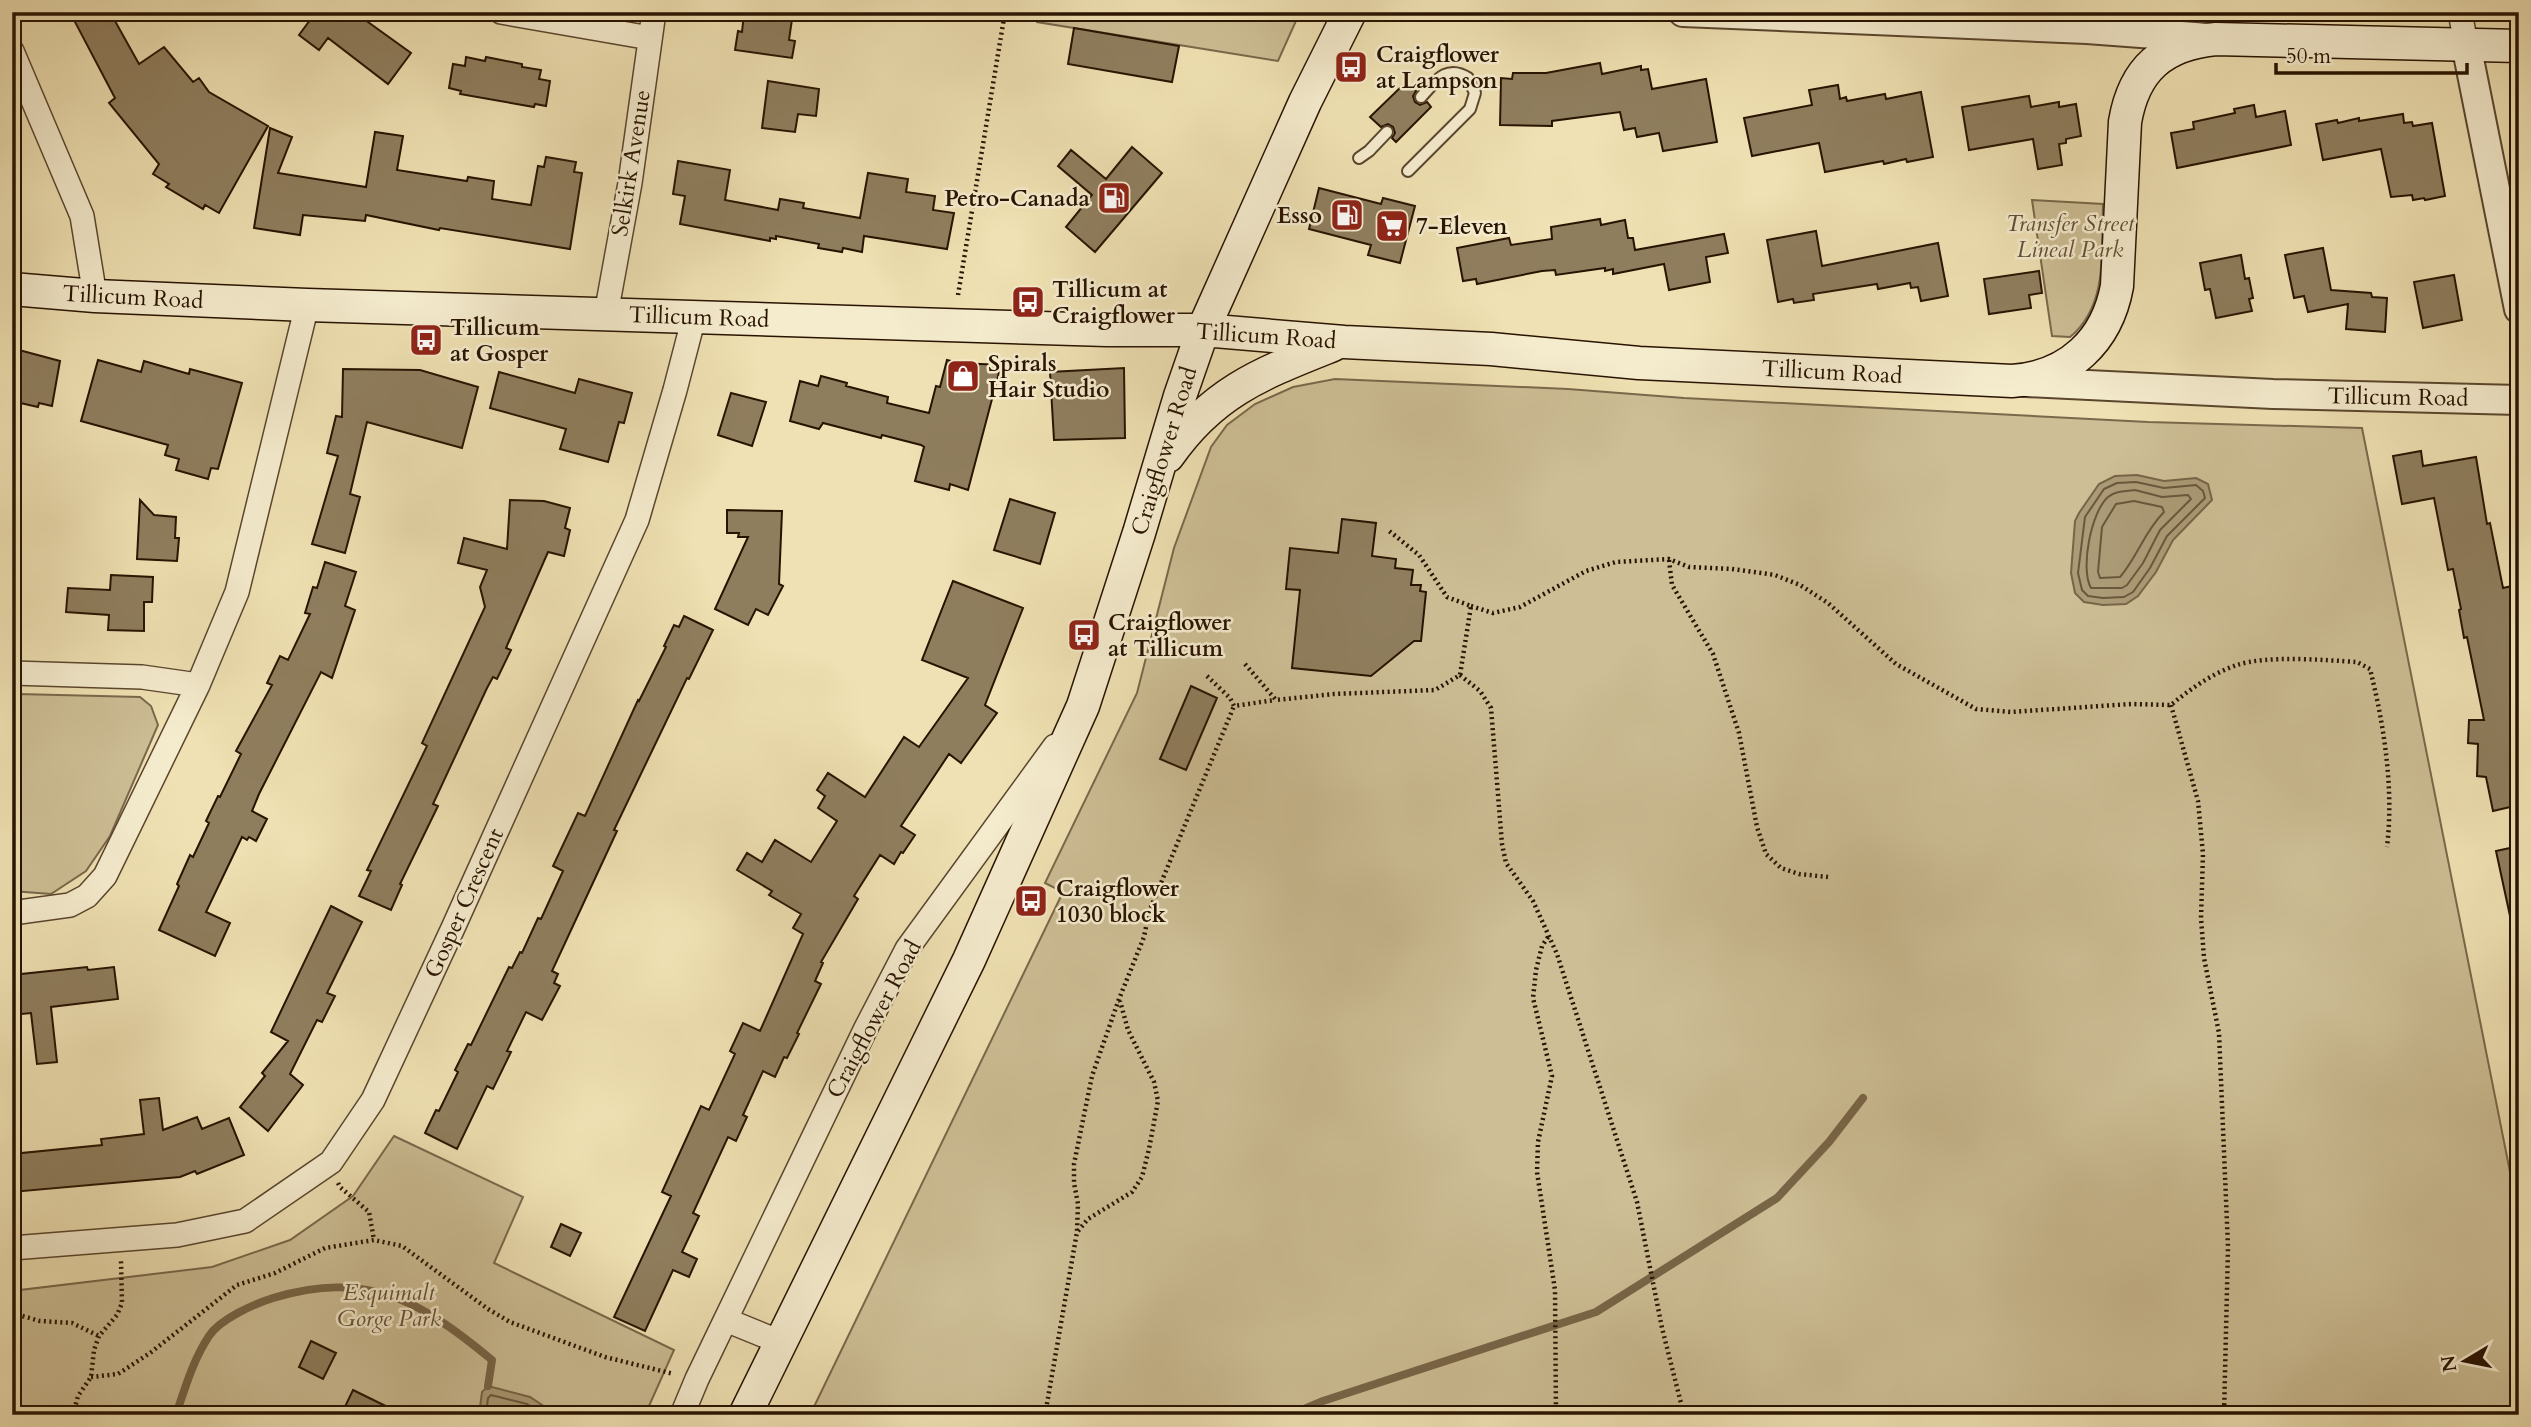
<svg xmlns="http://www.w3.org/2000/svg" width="2531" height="1427" font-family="Cardo,serif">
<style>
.green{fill:#cdbe95;stroke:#7a684b;stroke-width:2}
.water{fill:#ab9b76;stroke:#776547;stroke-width:2}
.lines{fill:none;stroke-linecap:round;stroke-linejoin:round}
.shore{stroke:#6a573c;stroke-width:2}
.stream{stroke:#776547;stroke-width:8}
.building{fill:#8f7e5e;stroke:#281301;stroke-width:2}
.service-casing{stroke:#5a462e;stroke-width:14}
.minor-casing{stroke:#5a462e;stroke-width:26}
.tertiary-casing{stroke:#5a462e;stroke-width:32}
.secondary-casing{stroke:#281301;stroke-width:35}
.path{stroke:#281301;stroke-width:4.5;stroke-dasharray:2 3.5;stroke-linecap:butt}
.service{stroke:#f5ecce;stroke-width:10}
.minor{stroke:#f5ecce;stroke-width:23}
.tertiary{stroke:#f5ecce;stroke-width:28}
.secondary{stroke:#f5ecce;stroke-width:32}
.labels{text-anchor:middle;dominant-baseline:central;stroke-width:5;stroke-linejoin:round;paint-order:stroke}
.poi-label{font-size:23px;font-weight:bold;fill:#281301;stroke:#f5ecce;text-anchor:start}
.street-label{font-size:23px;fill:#281301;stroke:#f5ecce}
.park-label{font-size:23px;font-style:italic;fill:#624f35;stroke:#f5ecce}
</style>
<rect width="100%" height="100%" fill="#efe1b3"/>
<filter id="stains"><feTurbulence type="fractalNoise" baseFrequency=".00286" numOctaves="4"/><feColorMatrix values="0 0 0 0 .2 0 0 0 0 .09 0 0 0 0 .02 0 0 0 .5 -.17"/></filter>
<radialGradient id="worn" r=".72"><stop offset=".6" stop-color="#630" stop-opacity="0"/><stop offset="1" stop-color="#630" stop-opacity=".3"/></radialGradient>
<path class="green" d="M1035,12H1300L1278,61L1037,22Z
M2032,200L2103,204C2101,249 2109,305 2070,337L2052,336Z
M1335,379L1568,389L1684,398L2148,422L2362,428L2519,1217V1415H810L1063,892L1045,883L1137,693L1174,548L1211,447L1227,425L1255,404L1293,387Z
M18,694L140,697L151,706L158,725L110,836L86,871L51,894L12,891V700Z
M394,1136L523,1197L494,1263L674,1350L645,1415H12V1291L212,1267L290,1240L353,1196Z"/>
<path class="water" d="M2137,475L2164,481L2196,478L2208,484L2212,500L2173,540L2156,572L2138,596L2126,604L2103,605L2084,602L2075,593L2071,573L2075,521L2079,513L2099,484L2115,476Z
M488,1386L530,1397L557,1415H479L482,1392Z"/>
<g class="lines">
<path class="shore" d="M2136,482L2164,488L2196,485L2203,491L2205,498L2167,536L2150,568L2133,592L2124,597L2103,598L2088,596L2082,590L2078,573L2085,517L2104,489L2117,483Z
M2135,490L2162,497L2188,495L2191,499L2160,530L2143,563L2127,585L2122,588H2091C2080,569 2091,512 2108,497C2115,491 2126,491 2135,490Z
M2134,501L2162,507L2164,512C2144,532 2138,556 2120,577L2100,578L2098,572L2102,527L2116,504Z
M486,1415L488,1398L491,1395L527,1404L545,1415"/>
<path class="stream" d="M176,1415C185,1388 193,1360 209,1336C220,1319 254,1304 273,1298C367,1269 421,1301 492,1360L488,1386
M1290,1415L1323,1401L1596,1312L1777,1198L1829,1142L1863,1098"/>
</g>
<path class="building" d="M92,12H110L139,64L164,47L193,82L199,78L209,92L268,126L219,213L205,205L203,209L166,187L169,184L153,174L159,164L109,103L115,98L75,22Z
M316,12H354L411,53L388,84L328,38L319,50L299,35Z
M744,13L792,19L789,40L795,41L792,58L735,50L738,31L742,32Z
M1074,28L1179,46L1172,82L1068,64Z
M466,57L485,61L486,57L522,64V67L541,70L539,79L550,81L546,106L535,104L534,107L460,94L461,91L449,88L453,64L465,66Z
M1600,63L1602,74L1641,66V70L1648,69L1652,89L1706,79L1717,142L1663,151L1659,133L1637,137L1635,128L1624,130L1620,112L1552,121V126L1500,125L1501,78L1512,79L1513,73H1546Z
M768,81L819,89L816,116L798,114L795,132L762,128Z
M1406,82L1416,91L1413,96L1415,102L1420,105L1427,102L1431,107L1396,142L1392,138L1395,133L1393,127L1388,124L1381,127L1370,117Z
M1838,85L1840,99L1846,97L1847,101L1885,94L1886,99L1921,92L1933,157L1907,162L1906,159L1884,164L1883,161L1825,172L1819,143L1752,156L1744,118L1812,105L1809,90Z
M2029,96L2031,107L2059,102V107L2076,104L2081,136L2066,139V143L2059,144L2062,165L2038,169L2033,139L1969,150L1962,107Z
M2254,105L2256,117L2285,111L2291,145L2177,168L2171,133L2194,129L2193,122L2235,113L2234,109Z
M2403,114L2404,123L2412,122L2413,126L2432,123L2445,196L2425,200L2424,198L2413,200L2412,195L2391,197L2381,149L2323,160L2316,124L2337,120L2338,123L2359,118V121Z
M270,128L292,137L278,173L366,187L375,132L403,136L397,170L467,181L468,177L494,181L492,199L531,205L538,166L544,167L546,157L576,162L574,172L582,173L570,249L440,228L439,230L366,215L365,221L303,215L300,235L254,228Z
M1132,147L1162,173L1095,252L1066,227L1092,195L1058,166L1071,150L1106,179Z
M678,161L730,170L725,200L778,210L780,199L804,203L803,208L860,218L868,173L908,179L906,192L935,196L933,210L954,213L947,249L864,236L862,252L843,248L842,252L818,248L819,244L776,236V239L770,238V241L680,224L685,196L673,194Z
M1319,188L1381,204L1383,198L1415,206L1400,263L1368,255L1371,245L1309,229Z
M1600,219L1601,225L1625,220L1628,238H1633L1635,250L1724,234L1728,253L1706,257L1710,282L1669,290L1664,264L1613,274V269L1605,271V268L1556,275L1555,270L1542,271L1477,284L1476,279L1463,281L1457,248L1509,238L1511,245L1552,239L1551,227Z
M1816,231L1822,266L1938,243L1948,296L1921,301L1918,287L1911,288L1910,283L1878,289L1877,284L1813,294L1814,300L1794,303L1793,299L1778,302L1767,240Z
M2323,248L2331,290L2371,293L2372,297L2387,298L2385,332L2346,329L2348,304L2308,312L2304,296L2294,298L2285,255Z
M2241,255L2245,279L2249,278L2253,298L2249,299L2252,311L2216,318L2210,289L2205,290L2200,263Z
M2039,271L2042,293L2029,295L2031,308L1989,314L1984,279Z
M2454,275L2462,320L2423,328L2414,282Z
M19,350L60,361L52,406L39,403L38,407L16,402L18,397L12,396V353L18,354Z
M98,360L141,372L144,361L189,374L190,369L242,383L218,469L211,468L208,479L176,470L179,459L165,455L168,445L81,421Z
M947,360L959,363L1001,365L968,490L950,484L949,490L915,481L924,447L921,445L882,435L881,438L823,423L819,429L790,421L800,381L818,386L821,376L847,383L846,386L888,397L887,403L929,413L936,386L940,387Z
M1124,368L1125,438L1054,440L1050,372Z
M343,369L420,370L478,387L462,448L367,422L350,494L360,497L345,553L312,544L338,456L327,453L336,416L342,417Z
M499,372L575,393L579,379L632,393L624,423L619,422L608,462L560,449L566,429L490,408Z
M731,393L766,402L752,446L718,435Z
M2421,451L2423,466L2476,457L2487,524L2490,523L2503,588L2512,586L2519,619V805L2493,811L2486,777L2477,776L2478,744L2468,743L2469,720H2484L2467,637L2464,638L2459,610L2461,609L2453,569L2448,570L2434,498L2402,504L2393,456Z
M1010,499L1055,513L1040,564L994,550Z
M140,500L154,515L176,517L175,538H179L177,561L137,559Z
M510,500L544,501L570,508L565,528L570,530L564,556L548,552L506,648L511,650L497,679L493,677L487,688L433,804L438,806L400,884L402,885L391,910L359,896L371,871L367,870L427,746L422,743L485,607L480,587L487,570L458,563L464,538L507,549Z
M727,510L782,511L779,584L783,586L768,615L756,609L748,625L715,609L748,537H738L739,533H727Z
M1342,519L1376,523L1372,556L1396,559L1395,568L1413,570L1411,585H1421L1420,591L1426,592L1421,641H1414L1371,676L1292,668L1300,590L1286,589L1290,548L1338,553Z
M325,562L356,572L345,606L355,610L332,678L321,672L259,794L252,811L267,819L256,841L249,837L247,840L242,837L206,912L230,923L215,956L159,930L179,886L177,884L190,855L193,857L209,823L206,821L218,796L220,797L241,754L236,751L272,685L267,683L280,656L288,660L310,614L305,613L313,587L317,588Z
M111,575L153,577L152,602H144V631L108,630L109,615L66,612L68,588L110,590Z
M953,581L1023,608L985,705L997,713L961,763L949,754L901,826L915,835L903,853L901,852L894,864L880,855L854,896L858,899L821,962L823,963L815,981L821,984L797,1033L799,1034L787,1058L784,1057L775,1077L763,1071L743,1115L747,1117L736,1141L728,1137L693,1213L699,1216L682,1252L697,1259L689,1277L673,1270L645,1331L614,1317L671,1196L662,1192L701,1106L709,1110L735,1054L730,1051L743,1023L760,1031L803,934L793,928L801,914L769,895L772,891L737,870L747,853L762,862L775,840L811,862L837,821L818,808L825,796L817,790L828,773L865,797L904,737L919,747L968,678L922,660Z
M684,616L713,630L689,679L687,678L614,830L617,831L552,971L558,974L554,983L560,986L542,1020L526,1012L507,1051L511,1052L493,1089L487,1086L457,1149L425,1133L436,1110L439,1111L458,1072L455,1070L468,1044L471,1045L509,967L512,968L520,952L522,953L538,918L541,919L563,871L553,866L578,813L585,816L638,700L639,701L666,647L664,646L674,625L679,627Z
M1191,686L1217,698L1186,770L1160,759Z
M2519,846V915L2510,916L2496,851Z
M331,906L362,922L327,993L335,996L322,1022L317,1020L290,1074L303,1085L268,1131L240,1107L265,1076L262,1073L288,1041L271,1032Z
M87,967L88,970L114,967L118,999L51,1007L57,1062L37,1064L31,1013L12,1015V975Z
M159,1098L163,1130L197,1117L202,1129L229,1118L244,1155L197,1174L195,1171L180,1177L12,1192V1154L102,1145L101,1139L144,1134L140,1100Z
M561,1224L581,1233L570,1256L551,1247Z
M311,1341L336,1353L323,1379L299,1367Z
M353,1390L404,1415H341Z"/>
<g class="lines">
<defs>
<path id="service" d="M1359,158L1369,151L1387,132
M1408,171L1470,109L1475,93L1468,78C1446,64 1435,82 1421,97"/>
<path id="minor" d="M501,12L650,38
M2460,12L2466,44
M12,51L82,216L95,296
M606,314L630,183L654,12
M12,673L142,677L198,685
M12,913L70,905L87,896L105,876L198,685L237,592L307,305
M12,1248L177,1235L245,1221L331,1162L373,1100L453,928L637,520L675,390L694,317
M726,1320L780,1342
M682,1415L697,1379L866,1028L907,949L1055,746"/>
<path id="tertiary" d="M1683,12L2087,29L2208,38
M2466,44L2519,309
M2026,382L2273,394L2519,400"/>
<path id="secondary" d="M12,289L95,296L307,305L1107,330H1203L1344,342L1491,349L1639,363L2012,381C2069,377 2107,341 2117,286L2125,122C2134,69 2163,44 2216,39L2519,46
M1168,456C1213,391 1263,373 1333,345
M745,1415L969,960L1083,706L1139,533L1180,396L1203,330L1305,102L1350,12"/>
</defs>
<use href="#service" class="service-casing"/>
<use href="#minor" class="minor-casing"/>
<use href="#tertiary" class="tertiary-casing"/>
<use href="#secondary" class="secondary-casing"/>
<path class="path" d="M958,295L1005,12
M1669,560L1672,585L1713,654L1739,733L1757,827L1766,854L1781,868L1799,874L1828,877
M1471,606L1493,613L1520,607L1586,571L1616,562L1669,559L1689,567L1732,569L1775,575L1800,585L1828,603L1896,664L1976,709L2011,712L2131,704L2171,705C2190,689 2213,673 2237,665C2267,655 2324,660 2357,662L2370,669C2384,725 2394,788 2387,847
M1245,664L1276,700L1334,694L1435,690L1460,675L1471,606L1447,597L1419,555L1388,530
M1460,675L1480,691L1491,708L1502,844L1506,863L1533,901L1557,954L1637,1202L1662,1328L1684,1415
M1207,676L1230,698L1234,706L1275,700
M2171,705L2198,801L2203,854L2201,918L2204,958L2219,1033L2228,1247L2224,1415
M1548,937L1542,946L1536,970L1533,998L1552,1076L1538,1142L1537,1172L1555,1290L1556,1415
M338,1183L340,1187L369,1212L374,1240
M1078,1231L1088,1219L1132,1192L1142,1177L1149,1149L1158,1101L1154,1082L1128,1030L1120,1001
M12,1313L40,1321L72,1323L99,1336
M91,1377L118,1374L150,1353L237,1285L275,1273L325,1248L374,1240L402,1246L488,1309L510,1322L605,1357L674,1374
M73,1415L78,1396L91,1377L94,1350L99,1336L117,1315L122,1303L121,1261
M1045,1415L1077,1232L1078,1204L1074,1183V1164L1092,1076L1119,999L1144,937L1149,912L1234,706"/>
<use href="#service" class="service"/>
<use href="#minor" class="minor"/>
<use href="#tertiary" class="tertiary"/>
<use href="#secondary" class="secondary"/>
</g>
<defs>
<symbol id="bus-square" viewBox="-11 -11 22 22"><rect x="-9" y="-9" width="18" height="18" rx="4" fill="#8f2418" stroke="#f5ecce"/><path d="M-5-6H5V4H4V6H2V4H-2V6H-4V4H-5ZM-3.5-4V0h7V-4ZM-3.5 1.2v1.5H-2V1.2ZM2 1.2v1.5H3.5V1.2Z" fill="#fff"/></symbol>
<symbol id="fuel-square" viewBox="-11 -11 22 22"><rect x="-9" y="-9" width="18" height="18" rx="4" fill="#8f2418" stroke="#f5ecce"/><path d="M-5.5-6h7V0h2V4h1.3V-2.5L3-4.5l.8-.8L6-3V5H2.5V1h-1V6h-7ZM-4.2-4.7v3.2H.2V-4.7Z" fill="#fff"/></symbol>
<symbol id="supermarket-square" viewBox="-11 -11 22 22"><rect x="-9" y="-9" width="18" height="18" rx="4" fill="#8f2418" stroke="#f5ecce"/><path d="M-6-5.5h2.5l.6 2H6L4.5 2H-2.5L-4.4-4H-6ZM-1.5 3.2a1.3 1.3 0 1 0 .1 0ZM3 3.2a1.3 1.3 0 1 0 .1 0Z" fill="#fff"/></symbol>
<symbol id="shop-square" viewBox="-11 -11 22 22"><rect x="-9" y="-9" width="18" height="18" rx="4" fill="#8f2418" stroke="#f5ecce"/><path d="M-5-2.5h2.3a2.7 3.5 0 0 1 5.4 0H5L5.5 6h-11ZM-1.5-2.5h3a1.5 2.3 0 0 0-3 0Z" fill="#fff"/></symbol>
</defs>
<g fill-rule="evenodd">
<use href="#bus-square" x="1332" y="48" width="38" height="38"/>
<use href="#fuel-square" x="1095" y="179" width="38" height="38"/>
<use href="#fuel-square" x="1328" y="196" width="38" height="38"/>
<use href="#supermarket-square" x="1373" y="207" width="38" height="38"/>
<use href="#bus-square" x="1009" y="283" width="38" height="38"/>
<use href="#bus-square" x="407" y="321" width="38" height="38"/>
<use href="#shop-square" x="944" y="357" width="38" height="38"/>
<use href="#bus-square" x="1065" y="616" width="38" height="38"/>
<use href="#bus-square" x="1012" y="882" width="38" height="38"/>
</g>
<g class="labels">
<g class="poi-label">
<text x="1376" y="54">Craigflower<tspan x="1376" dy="26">at Lampson</tspan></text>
<text x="1090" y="198" text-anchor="end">Petro-Canada</text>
<text x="1322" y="215" text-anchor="end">Esso</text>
<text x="1416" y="226">7-Eleven</text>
<text x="1052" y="289">Tillicum at<tspan x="1052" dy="26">Craigflower</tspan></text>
<text x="450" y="327">Tillicum<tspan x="450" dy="26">at Gosper</tspan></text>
<text x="988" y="363">Spirals<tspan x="988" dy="26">Hair Studio</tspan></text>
<text x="1108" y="622">Craigflower<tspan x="1108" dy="26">at Tillicum</tspan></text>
<text x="1056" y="888">Craigflower<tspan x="1056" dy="26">1030 block</tspan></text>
</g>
<g class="street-label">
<text transform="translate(631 163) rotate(-81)">Selkirk Avenue</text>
<text transform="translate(133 297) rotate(3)">Tillicum Road</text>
<text transform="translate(699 317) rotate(2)">Tillicum Road</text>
<text transform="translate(1266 336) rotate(4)">Tillicum Road</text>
<text transform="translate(1832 372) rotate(3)">Tillicum Road</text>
<text transform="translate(2398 397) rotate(1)">Tillicum Road</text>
<text transform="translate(1164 451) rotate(-73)">Craigflower Road</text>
<text transform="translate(464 903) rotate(-66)">Gosper Crescent</text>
<text transform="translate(874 1019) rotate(-62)">Craigflower Road</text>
</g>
<g class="park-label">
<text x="2070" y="223">Transfer Street<tspan x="2070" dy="26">Lineal Park</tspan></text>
<text x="389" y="1292">Esquimalt<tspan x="389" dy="26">Gorge Park</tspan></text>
</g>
</g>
<rect width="2531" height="1427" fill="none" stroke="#efe1b3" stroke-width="42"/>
<rect x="14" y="14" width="2503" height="1399" fill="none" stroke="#281301" stroke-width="3.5"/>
<rect x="21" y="21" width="2489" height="1385" fill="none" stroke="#281301" stroke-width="2"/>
<g transform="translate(2465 1361) rotate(260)" stroke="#f5ecce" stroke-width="5" paint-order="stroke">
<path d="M0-5L12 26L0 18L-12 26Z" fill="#281301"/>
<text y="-10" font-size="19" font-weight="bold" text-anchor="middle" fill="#281301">N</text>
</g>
<path d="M2276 63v10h191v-10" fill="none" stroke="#281301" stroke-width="3.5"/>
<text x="2286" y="63" font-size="21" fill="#281301" stroke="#f5ecce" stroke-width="5" paint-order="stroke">50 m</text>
<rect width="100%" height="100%" filter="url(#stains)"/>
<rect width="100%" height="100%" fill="url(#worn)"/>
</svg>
